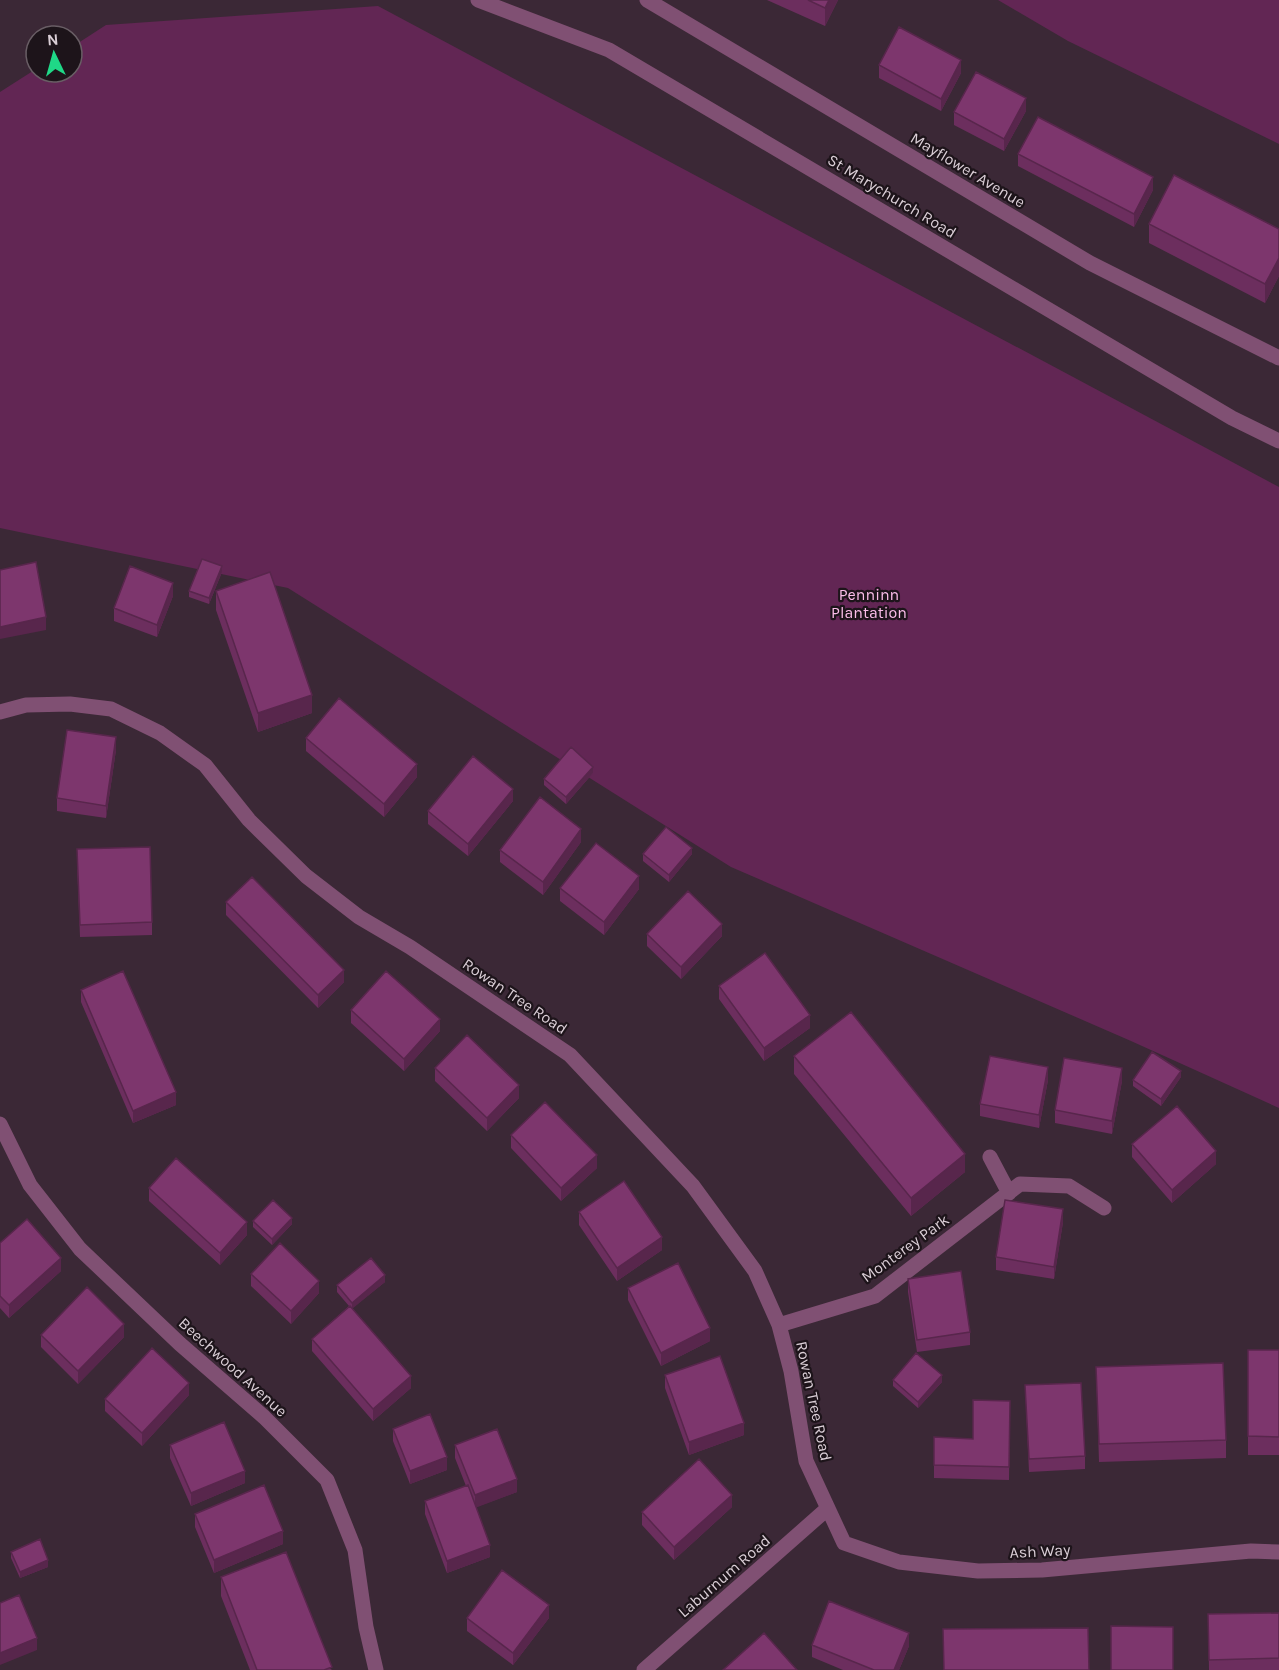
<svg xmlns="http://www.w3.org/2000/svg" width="1279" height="1670" font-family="Karla,sans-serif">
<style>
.green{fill:#622654}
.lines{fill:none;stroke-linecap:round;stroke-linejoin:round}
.minor{stroke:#805073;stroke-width:15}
.wall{fill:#6c2e5e}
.shaded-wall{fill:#58264c}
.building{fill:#7d366d;stroke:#58264c;stroke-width:1.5}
.labels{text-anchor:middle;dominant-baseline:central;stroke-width:4.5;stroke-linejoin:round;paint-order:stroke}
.street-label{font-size:16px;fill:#daced6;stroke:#1d141a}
.park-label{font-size:16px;fill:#fbbde9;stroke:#1d141a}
</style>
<rect width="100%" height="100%" fill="#3b2836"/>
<path class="green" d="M998,0H1279V144L1068,41Z
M378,6L1279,487V1108L1131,1041L731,867L288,588L0,528V92L36,69V72H72V47L106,25Z"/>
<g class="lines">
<path class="minor" d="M478,0L609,50L1232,418L1279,441
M647,0L1090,263L1279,358
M0,712L26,705L70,704L111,709L160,733L205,765L249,820L306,876L359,917L410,947L570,1055L693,1186L755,1271L779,1325L791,1371L806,1461L844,1543L899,1562L978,1571L1042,1570L1251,1551L1279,1552
M0,1124L30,1185L80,1249L180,1344L264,1417L327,1480L355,1550L366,1627L376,1670
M990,1157L1009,1193
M779,1325L875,1296L1020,1184L1069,1186L1104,1208
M644,1670L827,1509"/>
</g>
<path class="wall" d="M767,0H838L825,26Z
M879,65L961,73L941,111L879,78Z
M1026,111L1004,151L954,125V112Z
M1018,154L1153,190L1134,227L1018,166Z
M1149,224L1279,229V276L1265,303L1149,243Z
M222,572L209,604L189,597V591Z
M216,591L312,713L258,732L216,610Z
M173,596L157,637L114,621V608Z
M306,738L417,777L384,817L306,751Z
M116,750L106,818L57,811V798Z
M593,773L566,804L544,785V779Z
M513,801L468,856L428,824V811Z
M581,842L543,895L500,862V850Z
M643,854H692L669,882L643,861Z
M77,862L152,922V935L80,937Z
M560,888L639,889L604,935L560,901Z
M226,902L344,982L318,1008L226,915Z
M647,934L722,936L681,979L647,946Z
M719,986L810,1028L764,1061L719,999Z
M81,990L176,1105L133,1123L81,1002Z
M351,1010L440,1031L404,1071L351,1023Z
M794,1056L965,1172L911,1216L794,1074Z
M435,1068L519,1098L487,1131L435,1081Z
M1181,1077L1161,1106L1133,1086V1080Z
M1048,1080L1039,1128L980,1116V1104Z
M1122,1081L1112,1134L1055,1123V1110Z
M511,1135L597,1168L561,1201L511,1148Z
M1132,1144L1216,1164L1172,1203L1132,1157Z
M149,1188L247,1235L220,1265L149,1201Z
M579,1212L662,1250L617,1281L579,1225Z
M253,1221L292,1224L272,1245L253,1227Z
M1063,1222L1054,1279L996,1270V1257Z
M0,1243L61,1271L9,1318L0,1308Z
M251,1274L319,1293L291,1324L251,1286Z
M908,1279L970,1332V1345L917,1352L908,1292Z
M385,1282L352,1308L411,1388L373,1421L312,1351V1339L349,1306L337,1292V1285Z
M628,1288L710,1341L661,1366L628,1300Z
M41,1335L124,1337L78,1384L41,1347Z
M1248,1350H1279V1455H1248Z
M1096,1367L1226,1440V1458L1099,1462Z
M665,1375L744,1435L689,1455L665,1388Z
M893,1380L942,1382L918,1408L893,1386Z
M1025,1385L1085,1456V1469L1029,1472Z
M189,1395L142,1446L105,1411V1399Z
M1010,1401L1009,1480L934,1478V1437L973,1439Z
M393,1429L447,1470L410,1484L393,1441Z
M170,1445L245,1483L191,1506L170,1458Z
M455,1445L517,1492L476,1507L490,1557L447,1573L425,1514V1501L466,1486L455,1458Z
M732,1507L674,1560L642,1525V1512Z
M195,1514L283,1544L214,1573L195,1527Z
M11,1552L48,1567L20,1578L11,1558Z
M221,1577L332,1670H250L221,1596Z
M1279,1613V1670H1209L1208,1614Z
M467,1618H549L513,1665L467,1631Z
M812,1645L909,1646L899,1670H843L812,1657Z"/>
<path class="shaded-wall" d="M829,0H838L825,26V8Z
M961,60V73L941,111V99Z
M1026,98V111L1004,151V139Z
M1153,177V190L1134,227V214Z
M1279,258V276L1265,303V284Z
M222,566V572L209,604V598Z
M173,583V596L157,637V625Z
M46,617V630L0,639V627Z
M312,695V713L258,732V713Z
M116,737V750L106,818V806Z
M417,764V777L384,817V804Z
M593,767V773L566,804V797Z
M513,789V801L468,856V844Z
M581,829V842L543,895V882Z
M692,848V854L669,882V875Z
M639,876V889L604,935V922Z
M722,924V936L681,979V967Z
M344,970V982L318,1008V995Z
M810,1015V1028L764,1061V1048Z
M440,1019V1031L404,1071V1059Z
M1048,1067V1080L1039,1128V1115Z
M1122,1068V1081L1112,1134V1121Z
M1181,1071V1077L1161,1106V1099Z
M519,1085V1098L487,1131V1118Z
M176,1092V1105L133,1123V1111Z
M1216,1151V1164L1172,1203V1190Z
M965,1154V1172L911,1216V1198Z
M597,1155V1168L561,1201V1188Z
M1063,1209V1222L1054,1279V1267Z
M292,1218V1224L272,1245V1239Z
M247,1222V1235L220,1265V1253Z
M662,1237V1250L617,1281V1268Z
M61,1258V1271L9,1318V1305Z
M385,1275V1282L352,1309V1303Z
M319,1281V1293L291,1324V1311Z
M124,1324V1337L78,1384V1371Z
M710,1328V1341L661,1366V1353Z
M942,1375V1382L918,1408V1402Z
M411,1376V1388L373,1421V1409Z
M189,1383V1395L142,1446V1433Z
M744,1423V1435L689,1455V1442Z
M447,1457V1470L410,1484V1471Z
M245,1471V1483L191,1506V1493Z
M517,1479V1492L475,1508V1495Z
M732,1495V1507L674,1560V1547Z
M283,1531V1544L214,1573V1560Z
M490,1545V1557L447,1573V1561Z
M48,1560V1567L20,1578V1572Z
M549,1605V1618L513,1665V1653Z
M909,1633V1646L899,1670H894Z
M37,1638V1650L0,1665V1653Z"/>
<path class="building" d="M808,0H829L825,8Z
M899,27L961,60L941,99L879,65Z
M976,72L1026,98L1004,139L954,112Z
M1038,117L1153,177L1134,214L1018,154Z
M1174,175L1279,229V258L1265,284L1149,224Z
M202,559L222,566L209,598L189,591Z
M36,562L46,617L0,627V570Z
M130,566L173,583L157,625L114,608Z
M270,572L312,695L258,713L216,591Z
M339,698L417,764L384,804L306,738Z
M67,730L116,737L106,806L57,798Z
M571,747L593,767L566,797L544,779Z
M473,756L513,789L468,844L428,811Z
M540,797L581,829L543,882L500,850Z
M666,827L692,848L669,875L643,854Z
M596,843L639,876L604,922L560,888Z
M150,847L152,922L80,925L77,849Z
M252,877L344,970L318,995L226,902Z
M688,891L722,924L681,967L647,934Z
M765,953L810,1015L764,1048L719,986Z
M123,971L176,1092L133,1111L81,990Z
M386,971L440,1019L404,1059L351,1010Z
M851,1012L965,1154L911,1198L794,1056Z
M467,1035L519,1085L487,1118L435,1068Z
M1152,1052L1181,1071L1161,1099L1133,1080Z
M990,1056L1048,1067L1039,1115L980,1104Z
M1064,1058L1122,1068L1112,1121L1055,1110Z
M545,1102L597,1155L561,1188L511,1135Z
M1177,1106L1216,1151L1172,1190L1132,1144Z
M176,1158L247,1222L220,1253L149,1188Z
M624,1181L662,1237L617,1268L579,1212Z
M273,1200L292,1218L272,1239L253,1221Z
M1005,1200L1063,1209L1054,1267L996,1257Z
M27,1219L61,1258L9,1305L0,1296V1243Z
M280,1243L319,1281L291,1311L251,1274Z
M371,1258L385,1275L352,1303L337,1285Z
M678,1263L710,1328L661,1353L628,1288Z
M961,1271L970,1332L917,1340L908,1279Z
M87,1287L124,1324L78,1371L41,1335Z
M350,1306L411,1376L373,1409L312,1339Z
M152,1348L189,1383L142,1433L105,1399Z
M1248,1350H1279V1437L1248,1436Z
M916,1353L942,1375L918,1402L893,1380Z
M720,1356L744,1423L689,1442L665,1375Z
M1223,1363L1226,1440L1099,1444L1096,1367Z
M1081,1383L1085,1456L1029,1459L1025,1385Z
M973,1400L1010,1401L1009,1467L934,1465V1437L973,1439Z
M430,1414L447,1457L410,1471L393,1429Z
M224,1422L245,1471L191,1493L170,1445Z
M497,1429L517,1479L475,1495L455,1445Z
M699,1459L732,1495L674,1547L642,1512Z
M264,1485L283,1531L214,1560L195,1514Z
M468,1485L490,1545L447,1561L425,1501Z
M40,1539L48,1560L20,1572L11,1552Z
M286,1552L332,1667L324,1670H257L221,1577Z
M502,1570L549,1605L513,1653L467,1618Z
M19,1595L37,1638L0,1653V1603Z
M829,1601L909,1633L894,1670H874L812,1645Z
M1279,1613V1658L1209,1660L1208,1614Z
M1111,1626L1173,1627V1670H1111Z
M1088,1628L1089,1670H944L943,1629Z
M764,1633L797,1670H723Z"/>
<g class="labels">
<g class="street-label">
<text transform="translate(968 170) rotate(31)">Mayflower Avenue</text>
<text transform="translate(892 196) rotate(31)">St Marychurch Road</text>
<text transform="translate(515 996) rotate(34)">Rowan Tree Road</text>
<text transform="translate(905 1248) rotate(-36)">Monterey Park</text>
<text transform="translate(233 1367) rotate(42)">Beechwood Avenue</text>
<text transform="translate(814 1401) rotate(78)">Rowan Tree Road</text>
<text transform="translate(1040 1551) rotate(-3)">Ash Way</text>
<text transform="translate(724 1576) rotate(-41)">Laburnum Road</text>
</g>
<g class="park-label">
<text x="869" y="594">Penninn<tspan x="869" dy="18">Plantation</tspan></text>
</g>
</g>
<g transform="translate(54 54) rotate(355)"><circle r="28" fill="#1d141a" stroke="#695e65" stroke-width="1.5"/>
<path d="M0-4.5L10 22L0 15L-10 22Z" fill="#1fd887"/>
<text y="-9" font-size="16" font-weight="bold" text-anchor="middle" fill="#daced6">N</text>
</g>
</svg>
